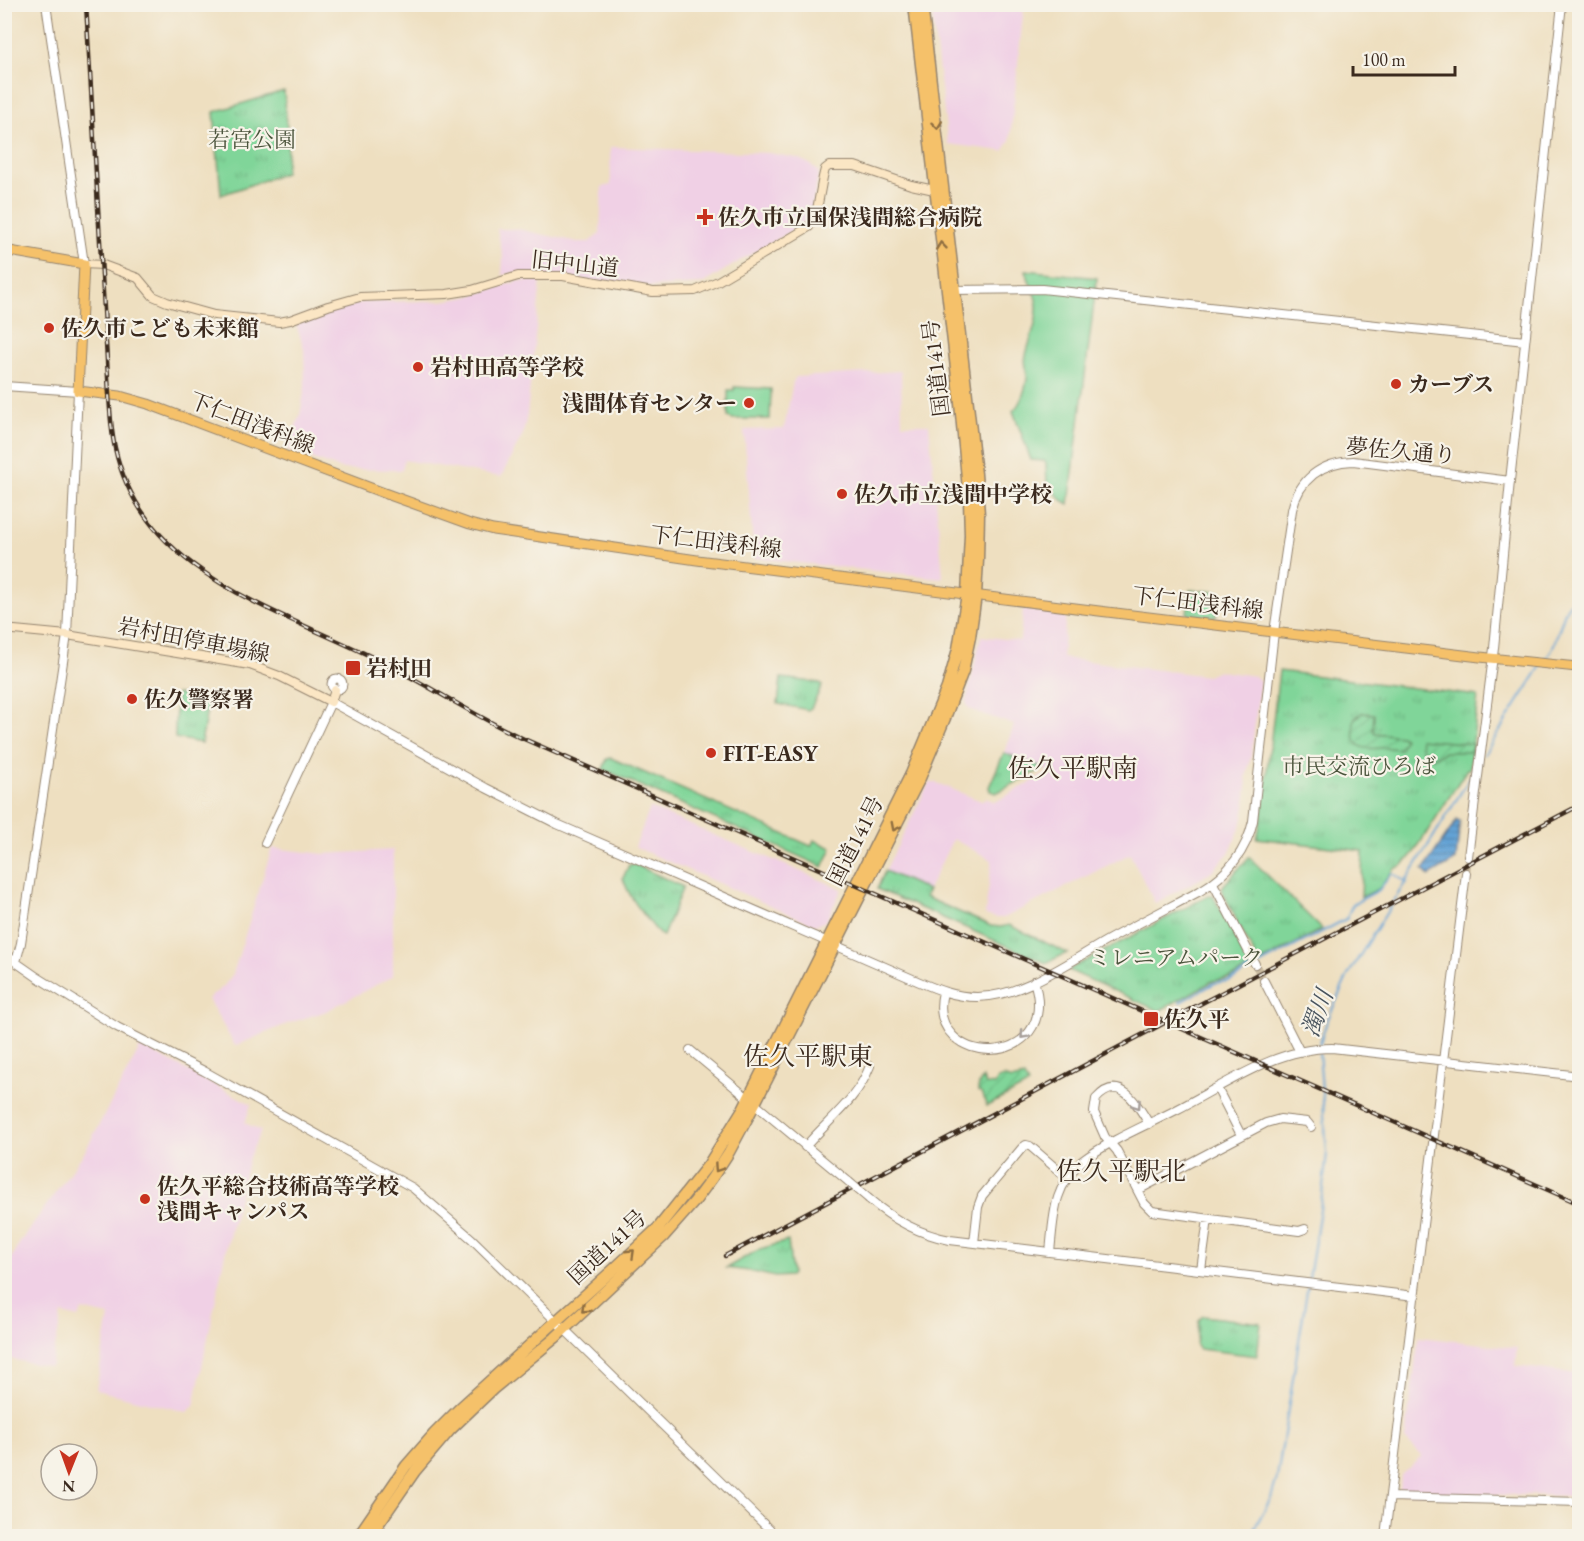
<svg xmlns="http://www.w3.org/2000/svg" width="1584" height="1541" font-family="'EB Garamond','Noto Serif JP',serif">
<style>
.built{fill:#f0d0e5}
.grass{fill:#80d599;stroke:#5e805c;stroke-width:1.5}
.park{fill:url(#park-tufts);stroke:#5e805c;stroke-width:1.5}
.garden{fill:url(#garden-furrows);stroke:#5e805c;stroke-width:1.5}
.water{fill:url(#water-rules);stroke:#4f667a;stroke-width:1.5}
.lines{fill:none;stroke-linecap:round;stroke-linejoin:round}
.stream{stroke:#63a3d6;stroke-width:2}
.tertiary-tunnel{stroke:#cabba0;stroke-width:8;stroke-dasharray:8 4;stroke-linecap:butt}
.tertiary-casing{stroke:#94846f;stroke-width:10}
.secondary-casing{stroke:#94846f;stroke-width:10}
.primary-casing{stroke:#94846f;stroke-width:11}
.trunk-casing{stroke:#94846f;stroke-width:13}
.tertiary{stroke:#fff;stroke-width:8}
.secondary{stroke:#fbe6c4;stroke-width:8}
.primary{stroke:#f5c16b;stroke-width:9}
.trunk{stroke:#f5c16b;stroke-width:10}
.rail-casing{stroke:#3b2a1e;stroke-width:4.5}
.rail{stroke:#f7f3e8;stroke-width:2;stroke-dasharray:7;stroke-linecap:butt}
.tertiary-bridge-casing{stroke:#94846f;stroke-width:10;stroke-linecap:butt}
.tertiary-bridge{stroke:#fff;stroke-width:8}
.oneway{stroke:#8f6e41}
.oneway2{stroke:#a79f9a}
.poi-dot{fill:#c8321e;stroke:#f7f3e8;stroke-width:2}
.labels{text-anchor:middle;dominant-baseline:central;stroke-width:4.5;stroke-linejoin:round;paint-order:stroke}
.park-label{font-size:22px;fill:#4c553d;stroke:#f7f3e8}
.poi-label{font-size:22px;font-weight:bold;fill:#3b2a1e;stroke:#f7f3e8;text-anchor:start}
.street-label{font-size:22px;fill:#3b2a1e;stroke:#f7f3e8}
.water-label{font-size:24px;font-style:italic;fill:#49545e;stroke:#f7f3e8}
.quarter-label{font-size:26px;fill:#3b2a1e;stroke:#f7f3e8}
</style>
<defs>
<pattern id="park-tufts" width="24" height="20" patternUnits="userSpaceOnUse" patternTransform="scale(1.5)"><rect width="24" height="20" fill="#80d599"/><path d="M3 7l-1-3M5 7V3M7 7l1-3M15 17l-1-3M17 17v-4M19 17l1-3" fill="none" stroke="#70b783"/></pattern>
<pattern id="garden-furrows" width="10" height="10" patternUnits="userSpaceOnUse" patternTransform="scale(1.5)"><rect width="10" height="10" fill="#80d599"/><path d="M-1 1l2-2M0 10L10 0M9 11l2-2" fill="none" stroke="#70b783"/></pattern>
<pattern id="water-rules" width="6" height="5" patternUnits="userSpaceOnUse" patternTransform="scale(1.5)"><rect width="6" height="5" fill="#63a3d6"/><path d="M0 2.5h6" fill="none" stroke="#5385ad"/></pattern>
</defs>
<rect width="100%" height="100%" fill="#f7f3e8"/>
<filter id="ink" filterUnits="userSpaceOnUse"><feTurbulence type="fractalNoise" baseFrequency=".0167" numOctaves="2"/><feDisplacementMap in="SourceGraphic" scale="12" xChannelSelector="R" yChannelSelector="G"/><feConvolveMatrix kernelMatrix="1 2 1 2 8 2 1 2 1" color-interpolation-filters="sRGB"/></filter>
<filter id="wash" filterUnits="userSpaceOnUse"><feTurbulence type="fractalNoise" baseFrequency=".008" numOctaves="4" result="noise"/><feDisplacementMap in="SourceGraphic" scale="24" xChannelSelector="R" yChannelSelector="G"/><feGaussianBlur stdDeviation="1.35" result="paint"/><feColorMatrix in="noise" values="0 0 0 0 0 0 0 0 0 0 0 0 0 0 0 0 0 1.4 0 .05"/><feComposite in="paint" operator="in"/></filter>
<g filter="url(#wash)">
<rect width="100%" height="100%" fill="#eedfc0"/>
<path class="built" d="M931,5H1024L1010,141L1003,151L948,144Z
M610,147L769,153L797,158L808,163L819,172L811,213L805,221L794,230L756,251L702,284L649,287L515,273L502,275L503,257L497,229H517L577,242H589L600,234L602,187L611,185Z
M519,281H541L527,415L523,434L501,477L404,460L402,470L341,469L287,449L300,415L305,386L304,349L296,324L333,309L366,302L443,301L467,297Z
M901,371L902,424H929L943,576L941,578L754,558L744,430L784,429L793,382L796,377Z
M1023,610L1066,614L1062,658L1207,676L1219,671L1255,676L1260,681L1251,757L1246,777L1247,786L1245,807L1241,826L1229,853L1214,869L1202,878L1155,903L1130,854L1004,918H997L985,915L992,860L953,839L928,890L885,871L929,783H937L981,801L986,798L995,802L1048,773L1044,768L1004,753L1014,725L969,709L966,702L981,636L1020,641Z
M650,808L842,889L826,921L815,925L635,847Z
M272,848L324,854L393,850V976L324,1012L289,1023L235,1046L208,999L224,986L233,974Z
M141,1046L251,1104L245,1123L261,1131L249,1157L225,1253L194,1406L187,1412L96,1390L109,1316L82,1310L79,1318L62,1314L51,1367L5,1358V1270L20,1242L84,1153Z
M1419,1337L1517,1348L1515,1366L1579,1374V1496L1403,1493L1400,1489L1401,1475L1422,1456L1405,1439Z"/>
<path class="grass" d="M1026,270L1097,278L1069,504L1062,500L1047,484L1046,463L1044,461L1031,460L1013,411C1021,404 1028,384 1027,373C1026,366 1024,361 1026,355C1030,339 1038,322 1037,305C1036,293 1028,282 1026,270Z
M734,387L771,389L770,419H732L728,417V390H734Z"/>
<path class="park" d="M284,91L288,143L285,173L221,195L214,112Z
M1190,590L1219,592L1216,617L1187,614Z
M1279,671L1478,696L1470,769H1467L1415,851L1403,865L1394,869L1379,889L1361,897L1363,851L1257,838L1261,820Z
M781,678L820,683L822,686L811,708L808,710L778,704Z
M176,694L209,699L201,743L175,738Z
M1004,753L1044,768L996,793L990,791L989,787Z
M611,758L811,846L814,840L832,848L823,867L603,769L607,759Z
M1249,857L1322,929L1259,963L1240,927L1235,938L1250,968L1230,978L1213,981L1159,1011L1068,970L1208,896H1213L1233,933L1237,921L1222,890L1223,886Z
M634,864L683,887L663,936L659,934C646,917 629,899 623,878L629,865Z
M885,871L928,890L925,897L991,926L1001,927L1009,925L1067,953L1046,963L877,889Z
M788,1241L792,1274L790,1276L775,1277L749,1271L726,1268L760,1249Z
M1203,1316L1261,1323L1257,1356L1199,1349L1196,1346L1199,1320Z"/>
<path class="garden" d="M1362,713L1374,714L1373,730L1375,733L1401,736L1404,739L1400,749C1393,749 1386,747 1380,748C1356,751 1352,743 1354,719Z
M1420,739L1472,744L1471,752H1445L1432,758L1422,750Z
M1004,1077L1011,1080L1024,1077L1028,1085L987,1106L981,1093L978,1092C978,1087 979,1082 983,1078L986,1084L995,1085L998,1079Z"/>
<path class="water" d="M1457,820L1460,821L1456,860L1429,876L1423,870Z"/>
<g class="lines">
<path class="stream" d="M1544,662L1552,650L1566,609L1573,599L1580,553
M1484,755L1541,666
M1180,1002L1215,983L1229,981L1346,919L1353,904L1379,890L1392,873L1407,883
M1319,1046L1327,1021L1348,975L1476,768
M1250,1536L1271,1498L1277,1478L1321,1203L1327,1153L1319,1052"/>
</g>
</g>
<g filter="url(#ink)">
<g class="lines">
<path class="tertiary-tunnel" d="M1466,873L1468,857
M1255,964L1264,981"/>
<defs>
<path id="tertiary" d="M46,4L84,264
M951,290L1042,289L1525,341
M4,386L78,391L67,635L21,943L16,962
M331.5 684a5.5 5.5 0 1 1 11 0a5.5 5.5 0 1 1-11 0Z
M265,843L331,702L486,788L557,824L915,980C936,989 954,997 977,997C1021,997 1069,962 1106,941C1137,924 1168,908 1200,891C1227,875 1246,853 1253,821L1274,632L1292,510C1299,479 1322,462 1353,461L1510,481
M1468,857L1494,648L1510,481L1562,4
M1213,883L1255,964
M4,954L37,977L117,1027L204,1071L413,1188L472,1239L776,1536
M1264,981L1299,1050
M943,992C924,1071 1063,1071 1034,981
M690,1050L849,1182
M1217,1088L1241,1135
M1149,1124C1138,1105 1120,1072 1096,1099L1094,1112L1105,1137L1117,1151L1144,1203L1152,1211L1299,1231L1305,1229
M805,1147C828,1120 857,1100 870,1066
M1138,1190L1266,1123L1280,1119L1307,1122L1311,1127
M869,1199C893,1220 919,1234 950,1240L1415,1296
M974,1243L978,1207L982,1196L1022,1148L1026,1145L1030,1146L1066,1177
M1050,1252C1054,1215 1053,1187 1082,1161C1110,1140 1145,1126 1176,1110C1225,1085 1275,1048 1332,1048L1580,1076
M1201,1270L1208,1219
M1390,1497L1580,1502
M1385,1536L1466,873"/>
<path id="secondary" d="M84,264L103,265L138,278L153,296L167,302L214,315L279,322L290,320L328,306L360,297L447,294L472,290L518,276H563L653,292L695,291L718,281L809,227L816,215L823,177L825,169L829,166H855L911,185L939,191
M4,629L67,635L250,665L279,676L331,702L335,690"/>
<path id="primary" d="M4,250L84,264L78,391L120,396L148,404L384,493L470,524L493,530L697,560L1099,611L1480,657L1577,667"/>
<path id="trunk" d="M358,1536L406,1466L434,1434L461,1407L614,1269L658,1228L709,1164L743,1109L911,774L947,688L958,649L967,594L970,535L969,500L960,403L914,4
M370,1536L415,1471L450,1430L493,1389L555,1338L664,1236L695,1201L712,1178L729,1152L749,1115L920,778L945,718L963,671L970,637L976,595L978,560L979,514L976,474L922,4"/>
</defs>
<use href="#tertiary" class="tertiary-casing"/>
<use href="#secondary" class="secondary-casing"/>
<use href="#primary" class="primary-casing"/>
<use href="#trunk" class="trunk-casing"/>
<use href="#tertiary" class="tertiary"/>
<use href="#secondary" class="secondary"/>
<use href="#primary" class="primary"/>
<use href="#trunk" class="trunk"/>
<defs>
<path id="rail" d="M86,4L109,394C110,412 111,431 115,448C142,572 273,608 372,657C424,682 472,715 524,739L1580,1204
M725,1256L1202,1003L1580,805"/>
</defs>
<use href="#rail" class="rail-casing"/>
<use href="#rail" class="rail"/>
<defs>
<path id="tertiary-bridge" d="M849,1182L869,1199"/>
</defs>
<use href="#tertiary-bridge" class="tertiary-bridge-casing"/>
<use href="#tertiary-bridge" class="tertiary-bridge"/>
</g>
<defs><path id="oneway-chevron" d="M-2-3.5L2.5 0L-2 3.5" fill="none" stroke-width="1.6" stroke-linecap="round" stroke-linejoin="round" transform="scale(1.5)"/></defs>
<g class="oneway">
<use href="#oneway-chevron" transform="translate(937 125) rotate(83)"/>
<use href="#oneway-chevron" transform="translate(941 246) rotate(-96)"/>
<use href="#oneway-chevron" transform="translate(895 827) rotate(117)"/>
<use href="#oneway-chevron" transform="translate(718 1168) rotate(124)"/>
<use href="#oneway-chevron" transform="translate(631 1253) rotate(-44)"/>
<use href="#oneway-chevron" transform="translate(585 1309) rotate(137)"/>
</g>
<g class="oneway2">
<use href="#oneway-chevron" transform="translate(1024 1035) rotate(133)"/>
<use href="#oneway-chevron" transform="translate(1137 1105) rotate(56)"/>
</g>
</g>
<g class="poi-dot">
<path d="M702 208h6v6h6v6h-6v6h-6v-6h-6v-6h6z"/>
<circle cx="49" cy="328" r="6"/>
<circle cx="418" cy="367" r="6"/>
<circle cx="1396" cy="384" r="6"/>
<circle cx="749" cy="403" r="6"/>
<circle cx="842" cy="494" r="6"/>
<rect x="345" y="660" width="16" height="16" rx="3"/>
<circle cx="132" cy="699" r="6"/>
<circle cx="711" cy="753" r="6"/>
<rect x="1143" y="1011" width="16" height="16" rx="3"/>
<circle cx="145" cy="1199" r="6"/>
</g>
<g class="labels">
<g class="park-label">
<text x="252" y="139">若宮公園</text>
<text x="1359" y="766">市民交流ひろば</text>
<text x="1176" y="957">ミレニアムパーク</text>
</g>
<g class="poi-label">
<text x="718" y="217">佐久市立国保浅間総合病院</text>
<text x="61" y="328">佐久市こども未来館</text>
<text x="430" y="367">岩村田高等学校</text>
<text x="1408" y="384">カーブス</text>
<text x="737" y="403" text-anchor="end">浅間体育センター</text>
<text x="854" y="494">佐久市立浅間中学校</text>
<text x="366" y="668">岩村田</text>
<text x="144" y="699">佐久警察署</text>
<text x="723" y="753">FIT-EASY</text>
<text x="1164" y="1019">佐久平</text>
<text x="157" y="1186">佐久平総合技術高等学校<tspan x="157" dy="25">浅間キャンパス</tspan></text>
</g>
<g class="street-label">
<text transform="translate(575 264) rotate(6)">旧中山道</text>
<text transform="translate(936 368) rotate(-97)">国道141号</text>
<text transform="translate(252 423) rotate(21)">下仁田浅科線</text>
<text transform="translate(1401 451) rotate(5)">夢佐久通り</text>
<text transform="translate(716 542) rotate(7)">下仁田浅科線</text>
<text transform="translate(1198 603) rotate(7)">下仁田浅科線</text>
<text transform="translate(194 640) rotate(11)">岩村田停車場線</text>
<text transform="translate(855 841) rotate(-63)">国道141号</text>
<text transform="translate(607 1247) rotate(-43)">国道141号</text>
</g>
<g class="water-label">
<text transform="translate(1317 1013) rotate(-70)">濁川</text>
</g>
<g class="quarter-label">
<text x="1073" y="768">佐久平駅南</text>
<text x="808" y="1056">佐久平駅東</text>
<text x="1121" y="1171">佐久平駅北</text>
</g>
</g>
<rect width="1584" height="1541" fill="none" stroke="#f7f3e8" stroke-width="24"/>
<g transform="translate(69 1472) rotate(181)"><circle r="28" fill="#f7f3e8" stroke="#aca397" stroke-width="1.5"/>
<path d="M0-4.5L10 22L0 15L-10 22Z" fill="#c8321e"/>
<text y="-9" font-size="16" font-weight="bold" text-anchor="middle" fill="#3b2a1e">N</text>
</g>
<path d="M1353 66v9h102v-9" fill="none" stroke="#3b2a1e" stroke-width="3"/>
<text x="1362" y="66" font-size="18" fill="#3b2a1e" stroke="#f7f3e8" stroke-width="4.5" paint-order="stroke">100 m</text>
</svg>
